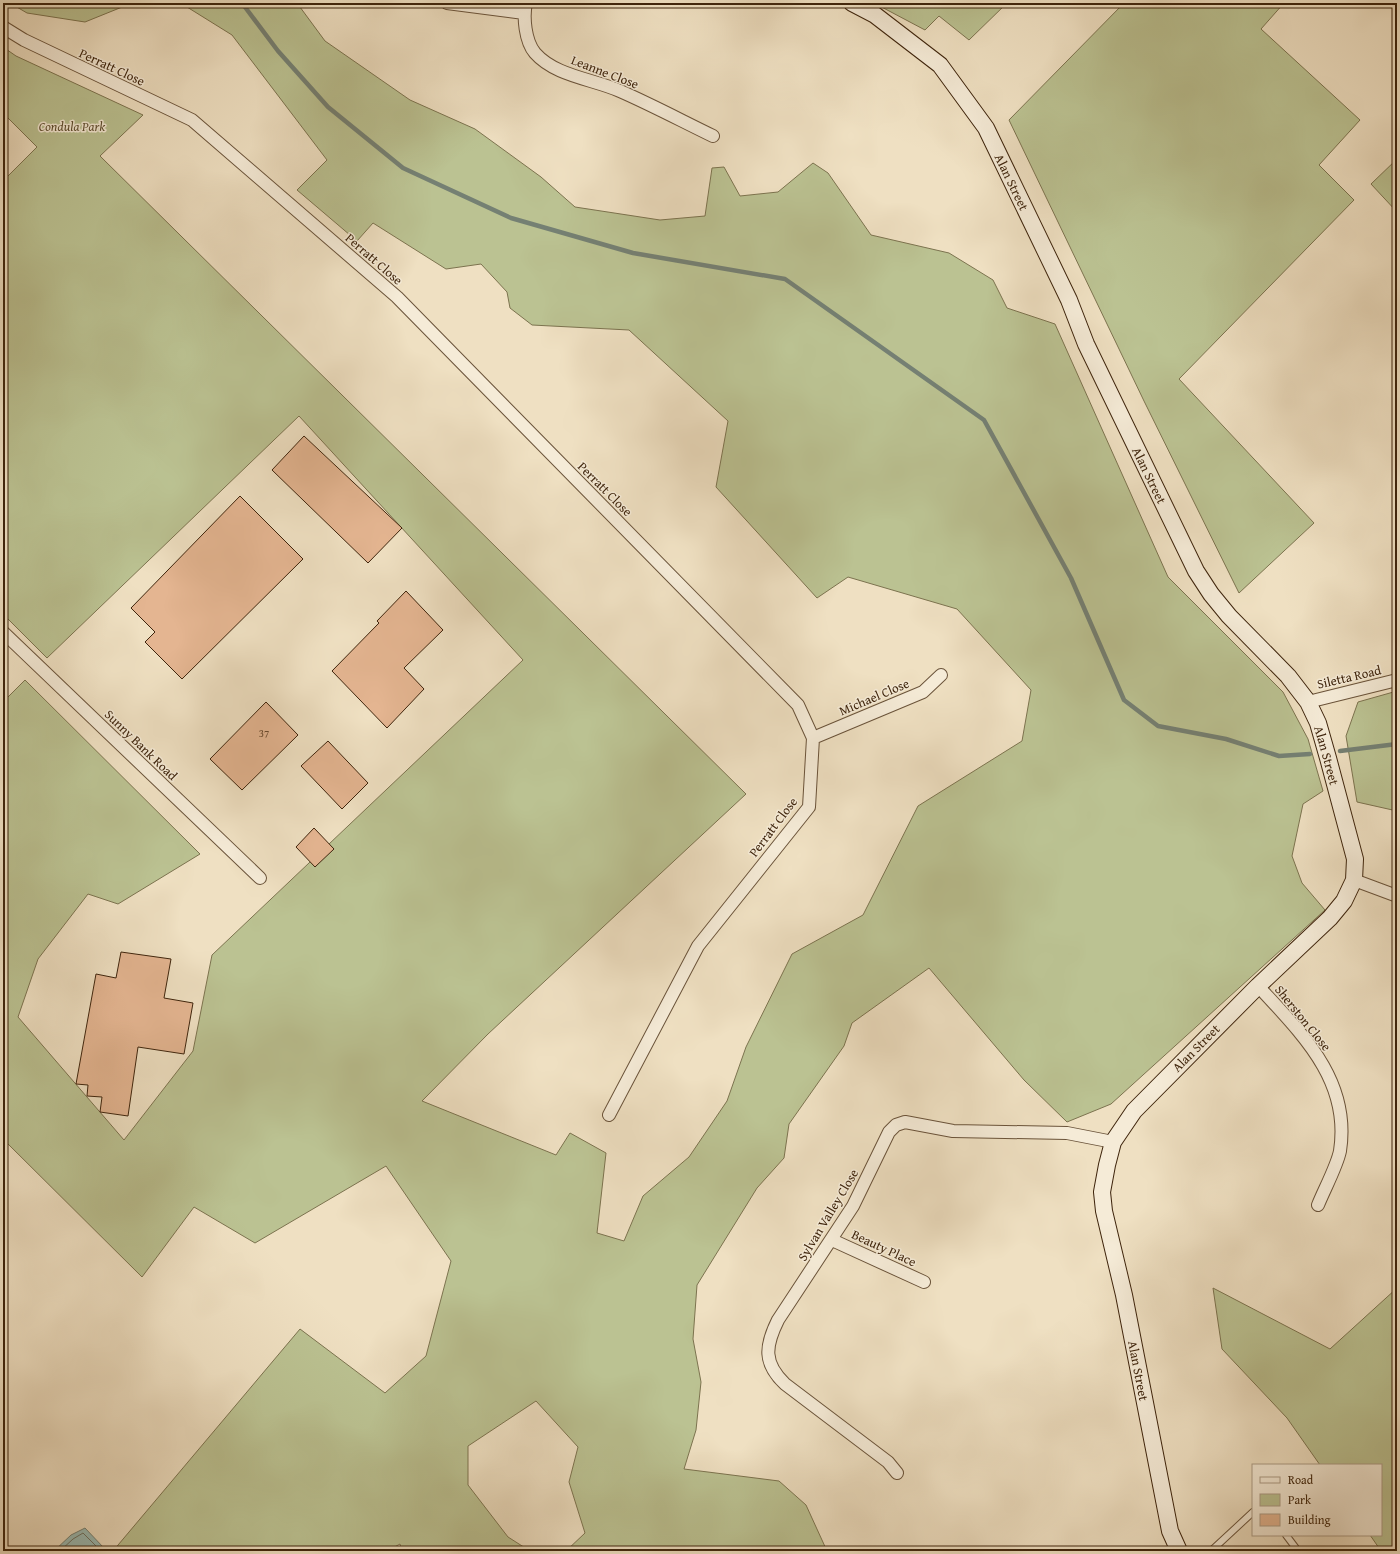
<svg xmlns="http://www.w3.org/2000/svg" width="1400" height="1554" font-family="'Gentium Book Plus',serif">
<style>
.green{fill:#bbc292;stroke:#7c734f}
.water{fill:#9abdb7;stroke:#758073}
.lines{fill:none;stroke-linecap:round;stroke-linejoin:round}
.shore{stroke:#6c7062;stroke-width:1}
.stream{stroke:#758073;stroke-width:4.5}
.building{fill:#e4b591;stroke:#3e240c}
.lane-casing{stroke:#6a533a;stroke-width:8}
.street-casing{stroke:#6a533a;stroke-width:14}
.secondary-casing{stroke:#3e240c;stroke-width:18}
.lane{stroke:#f5ebd7;stroke-width:6}
.street{stroke:#f5ebd7;stroke-width:12}
.secondary{stroke:#f5ebd7;stroke-width:16}
.labels{text-anchor:middle;dominant-baseline:central;stroke-width:3;stroke-linejoin:round;paint-order:stroke}
.number-label{font-size:11px;fill:#68482d}
.street-label{font-size:13px;fill:#3e240c;stroke:#f5ebd7}
.park-label{font-size:13px;font-style:italic;fill:#5d4c2e;stroke:#f5ebd7}
</style>
<rect width="100%" height="100%" fill="#efe0c2"/>
<filter id="stains"><feTurbulence type="fractalNoise" baseFrequency=".005" numOctaves="4"/><feColorMatrix values="0 0 0 0 .2 0 0 0 0 .09 0 0 0 0 .02 0 0 0 .5 -.17"/></filter>
<radialGradient id="worn" r=".72"><stop offset=".6" stop-color="#630" stop-opacity="0"/><stop offset="1" stop-color="#630" stop-opacity=".3"/></radialGradient>
<path class="green" d="M10,3H132L85,22L27,13Z
M160,3H297L325,41L410,100L475,129L541,177L575,207L660,220L705,216L712,168L724,167L740,196L778,192L813,163L828,173L871,235L949,253L993,280L1007,308L1055,324L1168,577L1283,692L1308,739L1323,791L1303,804L1292,856L1302,883L1325,910L1111,1104L1067,1122L1024,1080L929,968L852,1023L844,1046L789,1124L784,1158L757,1188L697,1285L693,1339L701,1382L696,1430L684,1469L779,1481L806,1505L827,1551H566L585,1533L569,1482L578,1447L536,1401L468,1446V1485L508,1537L530,1551H402L400,1544L387,1551H113L300,1329L385,1393L426,1356L451,1261L386,1166L255,1243L194,1207L142,1277L3,1139V702L25,680L200,854L118,904L88,894L38,959L18,1017L124,1140L193,1051L212,955L523,660L299,416L47,658L3,614V181L37,147L3,113V47L16,56L143,115L100,156L746,794L488,1034L422,1101L556,1155L570,1133L606,1153L597,1233L624,1241L643,1196L689,1157L727,1101L746,1047L792,954L863,915L918,806L1022,741L1031,690L957,609L848,577L817,598L716,487L728,421L629,330L532,325L510,308L507,292L481,264L446,269L373,223L357,241L297,190L327,160L232,35L187,7Z
M874,3H1007L969,40L939,16L925,30Z
M1124,3H1284L1261,29L1360,120L1319,165L1354,200L1179,379L1314,523L1239,593L1144,401L1009,120Z
M1397,159V212L1371,184Z
M1397,691V811L1357,802L1346,736L1358,702Z
M1213,1288L1330,1349L1397,1288V1551H1381L1370,1535H1381V1465H1320L1287,1418L1222,1349Z"/>
<path class="water" d="M85,1528L103,1547L101,1551H54L71,1535Z"/>
<g class="lines">
<path class="shore" d="M60,1551L73,1539L83,1533L97,1547V1551"/>
<path class="stream" d="M242,3L278,51L328,107L403,168L511,218L633,253L785,279L984,420L1071,578L1124,700L1158,726L1226,739L1279,756L1310,754
M1340,751L1397,744"/>
</g>
<path class="building" d="M304,436L402,528L368,563L272,470Z
M240,496L303,559L182,679L145,642L155,632L131,608Z
M406,591L443,630L404,668L424,689L387,728L332,671L379,623L377,621Z
M266,702L298,735L242,790L210,759Z
M328,741L368,783L342,809L301,766Z
M314,828L334,849L315,867L296,847Z
M121,952L171,959L164,998L193,1003L184,1054L138,1047L128,1116L100,1112L102,1097L87,1096L88,1085L76,1084L96,974L116,978Z"/>
<g class="lines">
<defs>
<path id="lane" d="M1286,1535L1298,1551
M1211,1551L1253,1512"/>
<path id="street" d="M447,3L524,13
M526,3C523,17 525,41 535,53C555,76 593,79 620,91C652,105 682,121 713,136
M3,27L24,40L192,120L397,297L798,705L813,738L809,807L698,946L609,1115
M3,632L260,878
M1308,702L1397,680
M813,738L923,692L941,675
M1354,880L1397,896
M1258,986C1302,1034 1351,1080 1340,1151C1337,1166 1324,1190 1318,1205
M832,1240L924,1282
M897,1473L888,1462L785,1384C763,1363 765,1346 778,1320L853,1206L889,1132L896,1125L905,1122L953,1131L1067,1133L1113,1142"/>
<g id="secondary">
<path id="s1" d="M852,3L875,15L940,65L986,128L1069,300L1086,344L1196,571L1211,594L1229,616L1288,676L1308,702L1318,723L1328,758L1355,859L1354,880L1344,901L1330,918L1258,986L1134,1111L1113,1142L1107,1165L1102,1192L1104,1211L1124,1295L1170,1531L1179,1551"/>
</g>
</defs>
<use href="#lane" class="lane-casing"/>
<use href="#street" class="street-casing"/>
<use href="#secondary" class="secondary-casing"/>
<use href="#lane" class="lane"/>
<use href="#street" class="street"/>
<use href="#secondary" class="secondary"/>
</g>
<g class="labels">
<g class="number-label">
<text x="264" y="733">37</text>
</g>
<g class="street-label">
<text transform="translate(112 67) rotate(25)">Perratt Close</text>
<text transform="translate(605 72) rotate(21)">Leanne Close</text>
<text stroke="none"><textPath href="#s1" startOffset="246">Alan Street</textPath></text>
<text transform="translate(374 259) rotate(41)">Perratt Close</text>
<text stroke="none"><textPath href="#s1" startOffset="570">Alan Street</textPath></text>
<text transform="translate(605 489) rotate(45)">Perratt Close</text>
<text transform="translate(1349 677) rotate(-13)">Siletta Road</text>
<text transform="translate(874 697) rotate(-23)">Michael Close</text>
<text transform="translate(141 745) rotate(44)">Sunny Bank Road</text>
<text stroke="none"><textPath href="#s1" startOffset="906">Alan Street</textPath></text>
<text transform="translate(773 827) rotate(-53)">Perratt Close</text>
<text transform="translate(1303 1018) rotate(51)">Sherston Close</text>
<text transform="translate(1196 1048) rotate(-45)">Alan Street</text>
<text transform="translate(828 1215) rotate(-59)">Sylvan Valley Close</text>
<text transform="translate(884 1248) rotate(25)">Beauty Place</text>
<text stroke="none"><textPath href="#s1" startOffset="1626">Alan Street</textPath></text>
</g>
<g class="park-label">
<text x="72" y="126">Condula Park</text>
</g>
</g>
<rect width="1400" height="1554" fill="none" stroke="#efe0c2" stroke-width="16"/>
<rect x="4" y="4" width="1392" height="1546" fill="none" stroke="#3e240c" stroke-width="2"/>
<rect x="8" y="8" width="1384" height="1538" fill="none" stroke="#3e240c"/>
<rect x="1252" y="1464" width="130" height="72" fill="#f5ebd7" stroke="#ac9b86"/>
<rect x="1260" y="1477" width="20" height="6" fill="#f5ebd7" stroke="#ac9b86"/>
<text x="1288" y="1484" font-size="12" fill="#3e240c">Road</text>
<rect x="1260" y="1494" width="20" height="12" fill="#bbc292" stroke="#ac9b86"/>
<text x="1288" y="1504" font-size="12" fill="#3e240c">Park</text>
<rect x="1260" y="1514" width="20" height="12" fill="#e4b591" stroke="#ac9b86"/>
<text x="1288" y="1524" font-size="12" fill="#3e240c">Building</text>
<rect width="100%" height="100%" filter="url(#stains)"/>
<rect width="100%" height="100%" fill="url(#worn)"/>
</svg>
